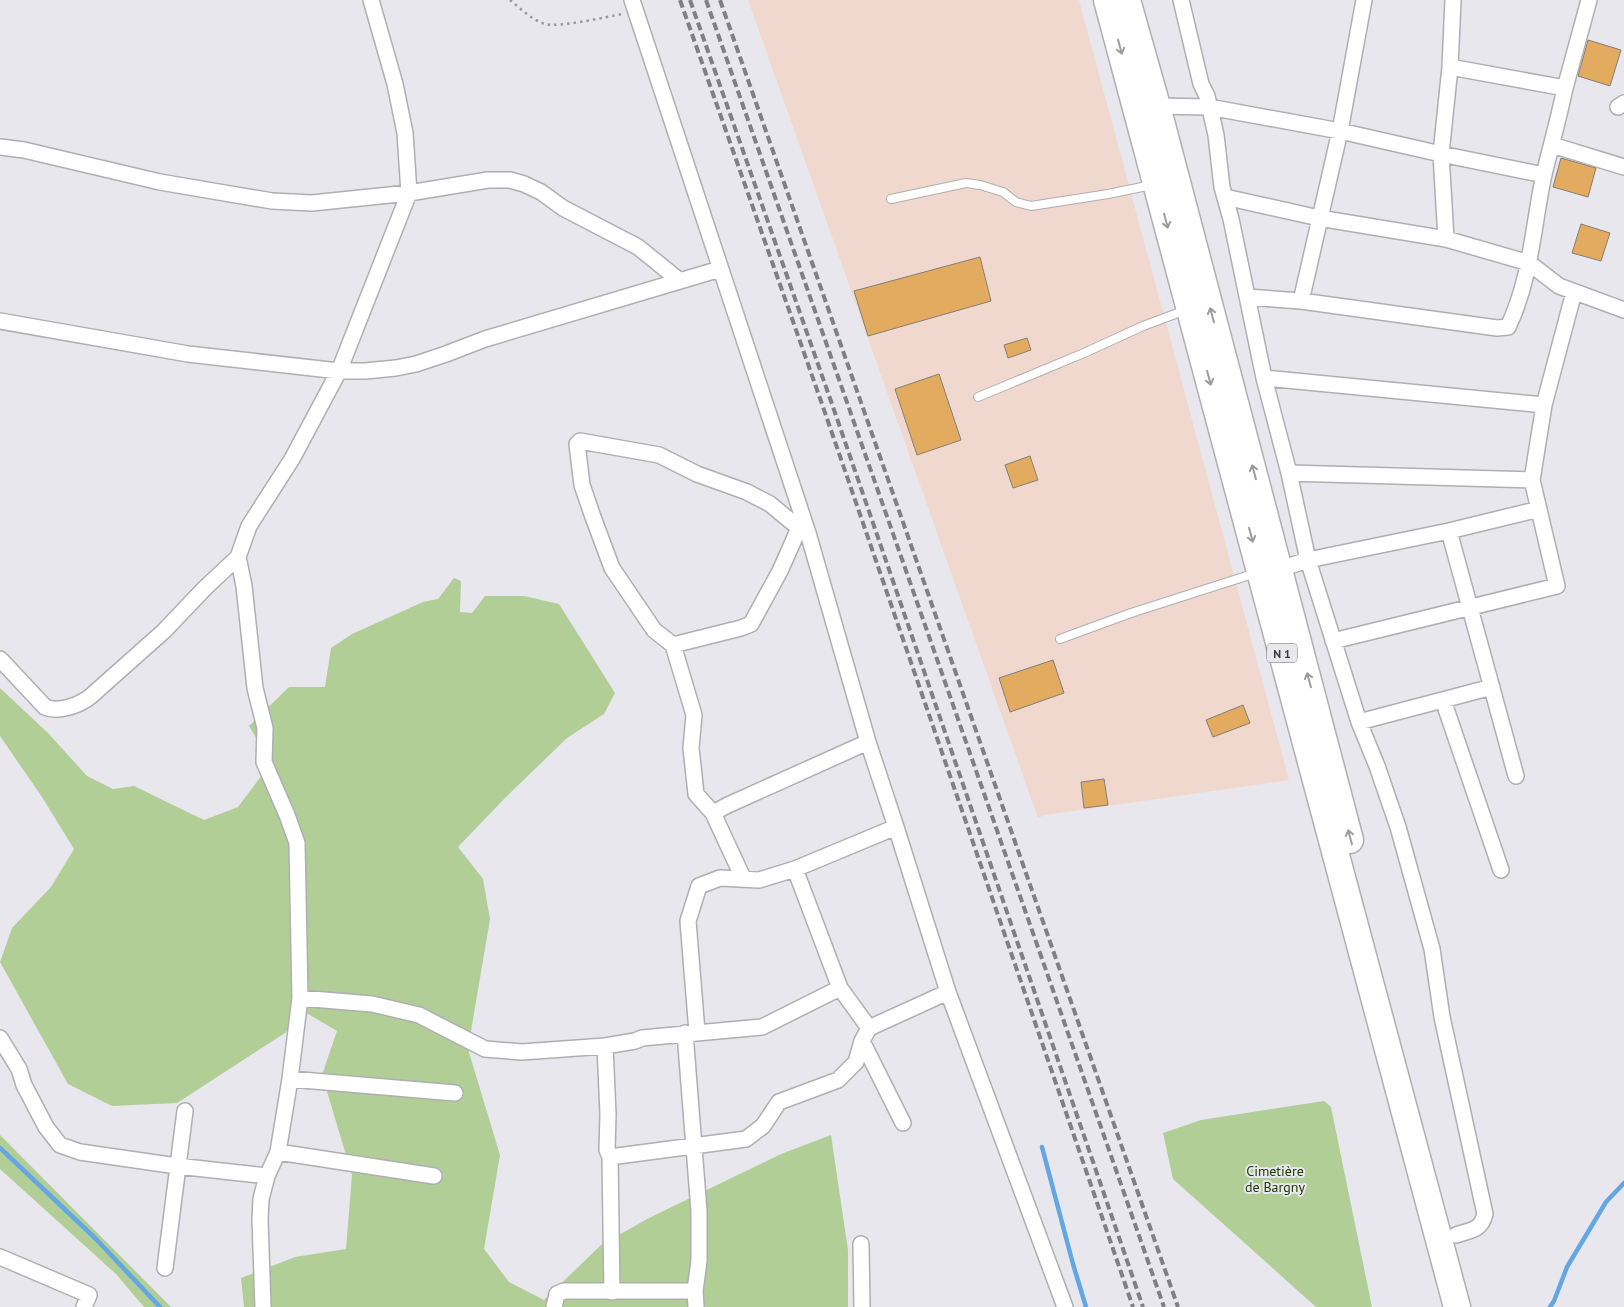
<svg xmlns="http://www.w3.org/2000/svg" width="1624" height="1307" font-family="'PT Sans',sans-serif">
<style>
.industrial{fill:#f0d8ce}
.green{fill:#b1ce97}
.lines{fill:none;stroke-linecap:round;stroke-linejoin:round}
.stream{stroke:#64a5e3;stroke-width:4.5}
.building{fill:#e2ab60;stroke:#827e79}
.lane-casing{stroke:#afaeb3;stroke-width:10}
.street-casing{stroke:#afaeb3;stroke-width:18}
.highway-casing{stroke:#afaeb3;stroke-width:29}
.path{stroke:#99989d;stroke-width:2.5;stroke-dasharray:2.5 4;stroke-linecap:butt}
.lane{stroke:#fff;stroke-width:8}
.street{stroke:#fff;stroke-width:15}
.highway{stroke:#fff;stroke-width:26}
.rail{stroke:#807f84;stroke-width:4;stroke-dasharray:8 4;stroke-linecap:butt}
.oneway{stroke:#9c9c9e}
.labels{text-anchor:middle;dominant-baseline:central;stroke-width:4;stroke-linejoin:round;paint-order:stroke}
.shield{fill:#e8e7ed;stroke:#6e6d71;stroke-width:1}
.shield-label{font-size:12px;font-weight:bold;fill:#3a393c}
.park-label{font-size:14px;fill:#223900;stroke:#e8e7ed}
</style>
<rect width="100%" height="100%" fill="#e8e7ed"/>
<path class="industrial" d="M748,0H1079L1289,780L1045,815L1038,818Z"/>
<path class="green" d="M454,578L461,581L460,612L472,613L485,596H524L559,604L615,693L604,714L567,738L505,798L458,847L483,879L490,919L468,1049L500,1155L484,1249L509,1282L544,1300L601,1245L649,1218L781,1154L831,1135L848,1250V1307H244L241,1278L295,1257L346,1249L352,1175L322,1075L337,1031L303,1011L285,1033L177,1103L112,1106L68,1084L0,962L12,928L51,887L74,849L42,797L0,736V688L48,733L87,776L113,789L134,786L204,820L238,807L271,763L249,726L289,687H325L331,648L352,634L423,602L438,599Z
M1324,1101L1331,1107L1372,1307H1316L1173,1179L1163,1133L1201,1120Z
M0,1135L171,1307H144L116,1274L0,1169Z"/>
<g class="lines">
<path class="stream" d="M1042,1147L1073,1264L1086,1307
M0,1148L96,1239L160,1307
M1550,1307L1554,1301L1567,1267L1606,1202L1624,1183"/>
</g>
<path class="building" d="M1588,40L1621,50L1610,86L1578,76Z
M1561,158L1596,168L1588,197L1553,187Z
M1581,224L1610,233L1601,261L1572,253Z
M980,257L991,301L868,336L854,291Z
M1027,338L1031,350L1008,358L1004,345Z
M939,374L961,440L917,455L895,389Z
M1030,456L1038,480L1013,488L1005,465Z
M1053,660L1064,693L1010,712L999,678Z
M1243,705L1250,723L1213,737L1206,720Z
M1104,779L1108,805L1084,808L1081,782Z"/>
<g class="lines">
<defs>
<path id="lane" d="M891,199L966,183L980,185L1003,192L1016,202L1031,206L1108,194L1152,185
M978,397L1084,353L1143,326L1186,310
M1060,639L1131,613L1256,573"/>
<path id="street" d="M632,0L808,533L868,742L896,827L948,992L1065,1307
M1181,0L1201,84L1207,96L1216,135L1222,187L1231,219L1264,378L1289,473L1308,560L1359,722L1377,766L1398,827L1432,949L1442,1017L1485,1214C1481,1231 1470,1230 1456,1235
M1450,67L1565,88L1589,0
M1157,106L1209,107L1340,131L1441,154L1544,175
M1618,107L1624,103
M1552,145L1624,167
M0,147L24,150L160,182L272,201L312,203L409,193L488,180H510L524,184L541,192L563,208L638,247L680,281
M1225,197L1319,218L1446,239L1529,263L1559,286L1624,310
M1446,239L1441,154L1450,67L1453,0
M1247,297L1301,301L1497,328L1508,327C1531,279 1533,226 1544,174C1551,146 1559,117 1565,88
M1301,301L1340,131L1364,0
M0,321L188,354L339,371H365L396,368L416,364L446,354L485,339L720,269
M1264,378L1544,405
M1289,473L1532,480
M1449,531L1516,776
M238,557L244,586L255,688L265,728L264,762L287,815L297,843L300,998L290,1079L278,1152L267,1176
M1280,569L1308,560L1449,531L1539,509
M1333,641L1557,586L1532,480L1544,405L1574,292
M673,645L741,628L751,624L780,571L799,528
M0,659L45,707C59,713 80,705 91,696L164,631L205,588L238,557L249,526L292,459L339,371L409,193L405,133L395,84L371,0
M1443,700L1501,870
M1359,722L1492,687
M713,813L728,805L868,742
M743,878L713,813L696,794L691,748L694,715L673,645L654,630L612,568L593,517L582,485L577,444L580,441L659,455L697,474L747,492L770,504L799,528L808,533
M300,998L372,1004L419,1015L485,1049L522,1052L605,1046L608,1114L607,1150L610,1157L746,1139L763,1126L779,1102L838,1080L856,1062L862,1041L869,1028L948,992
M869,1028L840,988L795,869L896,827
M697,1032L688,921L699,886L720,878L759,880L795,869
M685,1033L699,1211V1261L695,1291L696,1307
M0,1038L19,1069L24,1085L46,1127L60,1145L80,1152L177,1166L267,1176L261,1199L260,1219L263,1307
M862,1041L903,1123
M605,1046L635,1041L642,1038L762,1027L840,988
M290,1079L455,1093
M278,1152L434,1176
M610,1157L612,1292
M861,1244L862,1307
M0,1257L89,1295L84,1307
M165,1268L185,1111
M554,1307L557,1294L564,1291H695"/>
<path id="highway" d="M1107,0L1457,1307
M1127,0L1157,106L1350,840"/>
</defs>
<use href="#lane" class="lane-casing"/>
<use href="#street" class="street-casing"/>
<use href="#highway" class="highway-casing"/>
<path class="path" d="M510,0C521,9 532,20 545,24C557,28 607,17 622,14"/>
<use href="#lane" class="lane"/>
<use href="#street" class="street"/>
<use href="#highway" class="highway"/>
<path class="rail" d="M680,0L822,404L1133,1307
M690,0L832,404L1143,1307
M706,0L1164,1307
M720,0L1178,1307"/>
</g>
<defs><path id="oneway-shaft" d="M-6 0H5M1.5-3L5.5 0L1.5 3" fill="none" stroke-width="1.6" stroke-linecap="round" stroke-linejoin="round" transform="scale(1.25)"/></defs>
<g class="oneway">
<use href="#oneway-shaft" transform="translate(1120 47) rotate(75)"/>
<use href="#oneway-shaft" transform="translate(1166 221) rotate(75)"/>
<use href="#oneway-shaft" transform="translate(1212 315) rotate(-105)"/>
<use href="#oneway-shaft" transform="translate(1209 378) rotate(75)"/>
<use href="#oneway-shaft" transform="translate(1254 472) rotate(-105)"/>
<use href="#oneway-shaft" transform="translate(1251 535) rotate(75)"/>
<use href="#oneway-shaft" transform="translate(1309 680) rotate(-105)"/>
<use href="#oneway-shaft" transform="translate(1350 837) rotate(-105)"/>
</g>
<g class="labels">
<rect class="shield" x="1267" y="643.5" width="30" height="19" rx="4"/>
<g class="shield-label">
<text x="1282" y="653">N 1</text>
</g>
<g class="park-label">
<text x="1275" y="1171">Cimetière<tspan x="1275" dy="16">de Bargny</tspan></text>
</g>
</g>
</svg>
